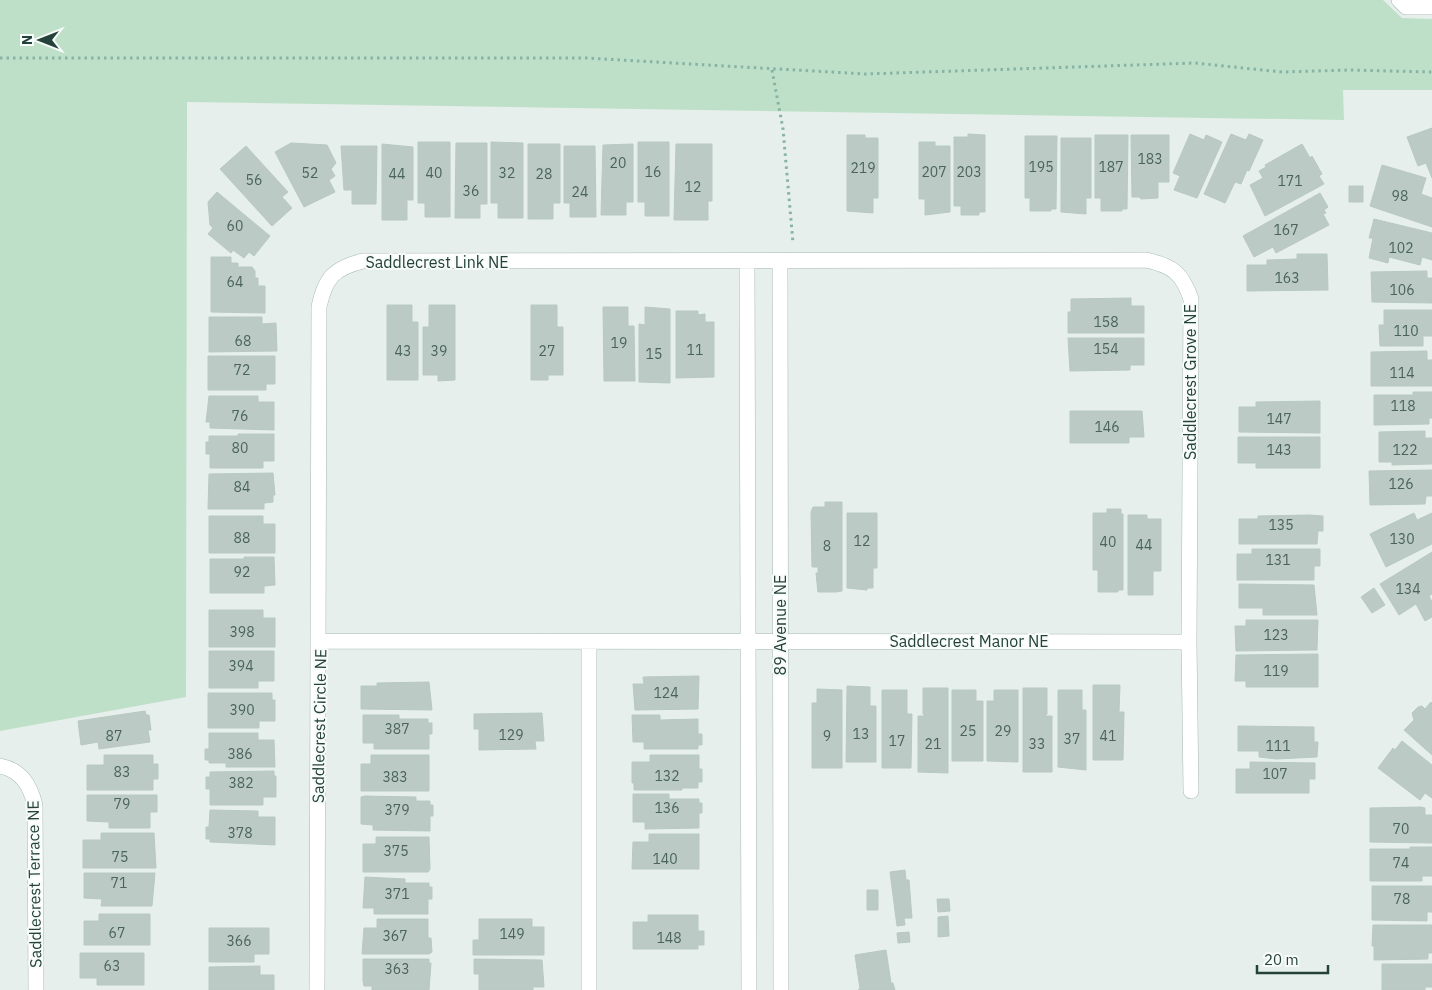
<svg xmlns="http://www.w3.org/2000/svg" width="1432" height="990" font-family="'IBM Plex Sans',sans-serif">
<style>
.green{fill:#bfe0c8}
.building{fill:#bbcac4;stroke:#b8c9c2}
.lines{fill:none;stroke-linecap:round;stroke-linejoin:round}
.minor-casing{stroke:#a8b8b2;stroke-width:16}
.path{stroke:#86b3a5;stroke-width:3;stroke-dasharray:2.5 4;stroke-linecap:butt}
.minor{stroke:#fff;stroke-width:15}
.labels{text-anchor:middle;dominant-baseline:central;stroke-width:4;stroke-linejoin:round;paint-order:stroke}
.number-label{font-size:14px;fill:#4a645c}
.street-label{font-size:16px;fill:#24423a;stroke:#f7fbf9}
</style>
<rect width="100%" height="100%" fill="#e6efeb"/>
<path class="green" d="M0,0H1383L1402,18L1432,19V90H1343L1344,120L187,102L186,697L0,731Z"/>
<path class="building" d="M1432,128V178L1426,163L1418,166L1407,137Z
M968,134L985,135V212H979V215H961V206H954V137H968Z
M1190,134L1204,140L1206,135L1222,142L1197,198L1174,190L1180,176L1173,173Z
M1231,134L1246,140L1249,134L1263,140L1249,171L1247,170L1241,184L1235,182L1225,203L1204,194Z
M847,135H865V138H878V198H873V213L847,211Z
M1095,135H1128L1127,209H1122V211H1101V198H1095Z
M1131,135H1169V182H1158V198L1141,199L1139,197H1132Z
M1025,136H1057L1056,209H1051V211H1030V198H1025Z
M1061,138H1091V198H1086V214L1061,212Z
M418,142H450V217H425V203H418Z
M491,142L523,143V218H498V203H491Z
M638,142H669V216H645V202H638Z
M919,142H935V146H950V212L925,215V199H919Z
M291,143L327,145L336,163L331,169L335,176L329,180L335,192L304,207L275,152Z
M456,143H487V204H480V218H455Z
M382,144L413,147V200H407V220H382Z
M528,144H560V203H553V219H528Z
M633,144V202H626V215H601L603,145Z
M676,144H712V201H708V220H674Z
M1302,144L1310,158L1312,156L1322,174L1319,176L1324,184L1265,216L1250,185L1263,178L1259,171L1266,167L1265,165Z
M246,146L288,192L282,197L292,208L272,226L220,169Z
M341,146H377L376,204H352V190H344Z
M564,146H595L596,217H570V203H564Z
M1382,165L1426,178L1421,194L1432,198V227L1370,206Z
M1349,186H1363V202H1349Z
M217,192L270,236L254,256L249,252L244,258L233,250L231,253L208,234L213,228L210,225L208,202Z
M1320,193L1328,207L1324,210L1326,213L1323,214L1329,225L1276,253L1273,247L1254,257L1243,236Z
M1374,219L1432,233V260L1422,257L1420,265L1389,257L1388,263L1369,258L1373,238H1369Z
M1297,254H1327L1328,290L1247,291V265H1267V260L1297,259Z
M211,257H231V263H238V267H252L255,271V278H258V286H265V313L211,312Z
M1427,271V278H1432V303L1372,302L1371,272Z
M1131,298V306H1144V333H1068V312H1071V299Z
M387,305H412V322H418V380H387Z
M429,305H455V380L438,381V375H423V327H429Z
M531,305H557V327H563V375H548V380H531Z
M603,307H628V326H634L635,381H604Z
M645,307L670,309V383L639,382V324L645,325Z
M1384,310H1432V336H1423V346H1380L1379,325H1384Z
M676,311H698V315L705,314V322H714V377L676,378Z
M209,317H262V324L276,323L277,351L209,352Z
M1068,338H1144V365H1130V370L1070,371Z
M1427,351V360H1432V386H1371V352Z
M208,356H275V384H266V390H208Z
M1413,392H1432V418H1429V424L1374,425V395H1413Z
M209,396H258V402H274V430L210,428V422H206Z
M1320,401V433L1239,432V407H1256V402Z
M1070,411H1142L1144,437H1129V443H1070Z
M1425,431V438H1432V464L1392,465V462H1379V432Z
M238,434H274V461H263V468H210V454H206V442H209V436H238Z
M1238,437H1320V468H1256V463H1238Z
M1432,470V496H1426L1425,504L1370,505L1369,471Z
M273,473L275,495H273V502L264,503V509H208L209,474Z
M825,502H842V591L836,592H818L816,573H818V567H812L811,512L813,507H825Z
M1107,509H1121V514H1123V590H1118V592H1098V570H1093V513H1107Z
M847,513H877V568H873V588H867V590L847,588Z
M1414,513L1417,520L1432,513V544L1386,567L1370,534Z
M1128,515H1147V519H1161V571H1153V595H1128Z
M1309,515L1323,516V531H1318L1317,544H1239V519H1258V516Z
M209,516H263V524H275V553H209Z
M1252,549H1320V566H1314V580H1237V554H1252Z
M1432,552V594L1429,596L1432,602V617L1425,621L1416,604L1399,615L1380,584Z
M244,557H274L275,585L264,586V593H210V559H244Z
M1239,584L1314,585L1317,615H1263V608H1239Z
M1374,588L1385,605L1372,613L1361,597Z
M209,610H263V618H275V647H209Z
M1246,620H1318L1317,650L1236,651L1235,626H1246Z
M209,651H274V681H258V688H209Z
M1318,654V687H1246V681H1235L1236,655Z
M699,676L698,709L635,710L633,684H644L643,677Z
M429,682L432,710L361,709V686H377V683Z
M1093,685H1120L1119,712H1124L1123,760H1093Z
M847,686L870,687V706H876V762H846Z
M923,688H948V773L918,772V716H925L923,714Z
M1023,688H1047V714L1045,716H1052V772H1023Z
M817,689L842,690V768H812V703H817Z
M882,690H907V714H912L911,768H882Z
M952,690H976V701H983V761H952Z
M994,690H1018V762L987,761V701H994Z
M1058,690H1082V710H1086V770L1058,767Z
M208,693H272V700H275V721H259V728H208Z
M1431,702L1432,703V755L1404,730L1414,720L1412,713L1418,707L1422,706L1425,709Z
M145,711L146,715H149L151,730H148L150,742L99,749L98,742L81,745L78,721Z
M542,713L544,741H535L536,749L479,750V729H474V714Z
M363,715H399V719H428V723H432V734H429V749H374V743H363Z
M632,715H660V720L698,719V734H702V745H698V749H644V742H633Z
M1238,726L1314,727V742H1318L1317,757L1276,759L1259,757V751H1238Z
M209,733H258V740H274L275,767H226V763H209V760H205V749H209Z
M1402,741L1432,765V798L1425,793L1420,800L1378,768L1393,748L1395,750Z
M104,755H153V764H158V779H153V790H87V765H104Z
M371,755H429V791H361V764H371Z
M650,755H699V769H702V782H698V788H682V790H634V783H632V762H650Z
M1250,762L1315,763V779H1309V793H1236V769H1250Z
M274,771V776H276V797H263V805H210V789H206V777H210V772Z
M633,794H669V799H699V803H702V813H699V828L645,829V822H633Z
M87,795H157V812H150V828H109V822L87,821Z
M365,796L416,797V801H430V805H433V816H430V831L373,830V825L361,824V797Z
M1421,807L1425,808V815H1432V843L1370,842V808Z
M210,810L258,811V817H275V845L210,842V839H206V827H209Z
M101,833H154L156,868H83V840H101Z
M649,834H699V869H632L633,842H649Z
M376,837H429L430,869L428,872H363V844H376Z
M1410,847H1432V876H1422V881H1370V849H1410Z
M905,870L906,880H909L912,918H904L905,925L897,926L890,872Z
M84,873H155L152,906H101L102,899L84,898Z
M365,877L405,879V883H429V887H432V899H428V914H374V908H363Z
M1372,886H1432V912H1427V921L1372,920Z
M867,890H878V910H867Z
M937,899H949L950,911L938,912Z
M99,914H150V945H84V921H99Z
M648,915H698V931H704V945H698V949H633V922H648Z
M948,916L949,936L938,937V917Z
M377,919H428V938H431L432,952L429,954H362L364,928H377Z
M479,919H532V927H544V955H473V940H479Z
M1373,925H1432V953H1428V959L1374,960V946H1372Z
M209,928H269V954H254V962H209Z
M909,932L910,942L898,943L897,933Z
M886,950L891,983H893L895,990H858L860,989L855,955Z
M80,953H144V985H97V978H80Z
M363,959H429V963H431L429,990H372V986H364L363,981Z
M474,959L542,960L544,987H533V990H479V974H474Z
M1382,964H1432V987H1425V990H1382Z
M260,966V975H274V990H209V967Z"/>
<g class="lines">
<defs>
<path id="minor" d="M1399,0L1406,7H1432
M747,261L749,990
M780,261L781,990
M318,641C609,643 899,641 1189,642
M0,766C21,770 30,785 35,805L36,990
M317,990L319,307C325,278 334,268 363,261L1146,260C1173,266 1182,273 1191,299L1189,642L1191,791
M589,990V643"/>
</defs>
<use href="#minor" class="minor-casing"/>
<path class="path" d="M0,58H586L865,74L1195,63L1282,72L1349,70L1432,72
M772,70L783,129L793,243"/>
<use href="#minor" class="minor"/>
</g>
<g class="labels">
<g class="number-label">
<text x="1150" y="159">183</text>
<text x="618" y="163">20</text>
<text x="1041" y="167">195</text>
<text x="1111" y="167">187</text>
<text x="863" y="168">219</text>
<text x="653" y="172">16</text>
<text x="934" y="172">207</text>
<text x="969" y="172">203</text>
<text x="310" y="173">52</text>
<text x="434" y="173">40</text>
<text x="507" y="173">32</text>
<text x="397" y="174">44</text>
<text x="544" y="174">28</text>
<text x="254" y="180">56</text>
<text x="1290" y="181">171</text>
<text x="693" y="187">12</text>
<text x="471" y="191">36</text>
<text x="580" y="192">24</text>
<text x="1400" y="196">98</text>
<text x="235" y="226">60</text>
<text x="1286" y="230">167</text>
<text x="1401" y="248">102</text>
<text x="1287" y="278">163</text>
<text x="235" y="282">64</text>
<text x="1402" y="290">106</text>
<text x="1106" y="322">158</text>
<text x="1406" y="331">110</text>
<text x="243" y="341">68</text>
<text x="619" y="343">19</text>
<text x="1106" y="349">154</text>
<text x="695" y="350">11</text>
<text x="403" y="351">43</text>
<text x="439" y="351">39</text>
<text x="547" y="351">27</text>
<text x="654" y="354">15</text>
<text x="242" y="370">72</text>
<text x="1402" y="373">114</text>
<text x="1403" y="406">118</text>
<text x="240" y="416">76</text>
<text x="1279" y="419">147</text>
<text x="1107" y="427">146</text>
<text x="240" y="448">80</text>
<text x="1279" y="450">143</text>
<text x="1405" y="450">122</text>
<text x="1401" y="484">126</text>
<text x="242" y="487">84</text>
<text x="1281" y="525">135</text>
<text x="242" y="538">88</text>
<text x="1402" y="539">130</text>
<text x="862" y="541">12</text>
<text x="1108" y="542">40</text>
<text x="1144" y="545">44</text>
<text x="827" y="546">8</text>
<text x="1278" y="560">131</text>
<text x="242" y="572">92</text>
<text x="1408" y="589">134</text>
<text x="242" y="632">398</text>
<text x="1276" y="635">123</text>
<text x="241" y="666">394</text>
<text x="1276" y="671">119</text>
<text x="666" y="693">124</text>
<text x="242" y="710">390</text>
<text x="397" y="729">387</text>
<text x="968" y="731">25</text>
<text x="1003" y="731">29</text>
<text x="861" y="734">13</text>
<text x="511" y="735">129</text>
<text x="114" y="736">87</text>
<text x="827" y="736">9</text>
<text x="1108" y="736">41</text>
<text x="1072" y="739">37</text>
<text x="897" y="741">17</text>
<text x="933" y="744">21</text>
<text x="1037" y="744">33</text>
<text x="1278" y="746">111</text>
<text x="240" y="754">386</text>
<text x="122" y="772">83</text>
<text x="1275" y="774">107</text>
<text x="667" y="776">132</text>
<text x="395" y="777">383</text>
<text x="241" y="783">382</text>
<text x="122" y="804">79</text>
<text x="667" y="808">136</text>
<text x="397" y="810">379</text>
<text x="1401" y="829">70</text>
<text x="240" y="833">378</text>
<text x="396" y="851">375</text>
<text x="120" y="857">75</text>
<text x="665" y="859">140</text>
<text x="1401" y="863">74</text>
<text x="119" y="883">71</text>
<text x="397" y="894">371</text>
<text x="1402" y="899">78</text>
<text x="117" y="933">67</text>
<text x="512" y="934">149</text>
<text x="395" y="936">367</text>
<text x="669" y="938">148</text>
<text x="239" y="941">366</text>
<text x="112" y="966">63</text>
<text x="397" y="969">363</text>
</g>
<g class="street-label">
<text x="437" y="262">Saddlecrest Link NE</text>
<text transform="translate(1190 382) rotate(-90)">Saddlecrest Grove NE</text>
<text transform="translate(780 625) rotate(-90)">89 Avenue NE</text>
<text x="969" y="641">Saddlecrest Manor NE</text>
<text transform="translate(319 726) rotate(-89)">Saddlecrest Circle NE</text>
<text transform="translate(34 884) rotate(-91)">Saddlecrest Terrace NE</text>
</g>
</g>
<g transform="translate(40 40) rotate(270)" stroke="#f7fbf9" stroke-width="4" paint-order="stroke">
<path d="M0-4L9 19L0 12L-9 19Z" fill="#24423a"/>
<text y="-8" font-size="14" font-weight="bold" text-anchor="middle" fill="#24423a">N</text>
</g>
<path d="M1257 965v8h71v-8" fill="none" stroke="#24423a" stroke-width="2.5"/>
<text x="1264" y="965" font-size="15" fill="#24423a" stroke="#f7fbf9" stroke-width="4" paint-order="stroke">20 m</text>
</svg>
